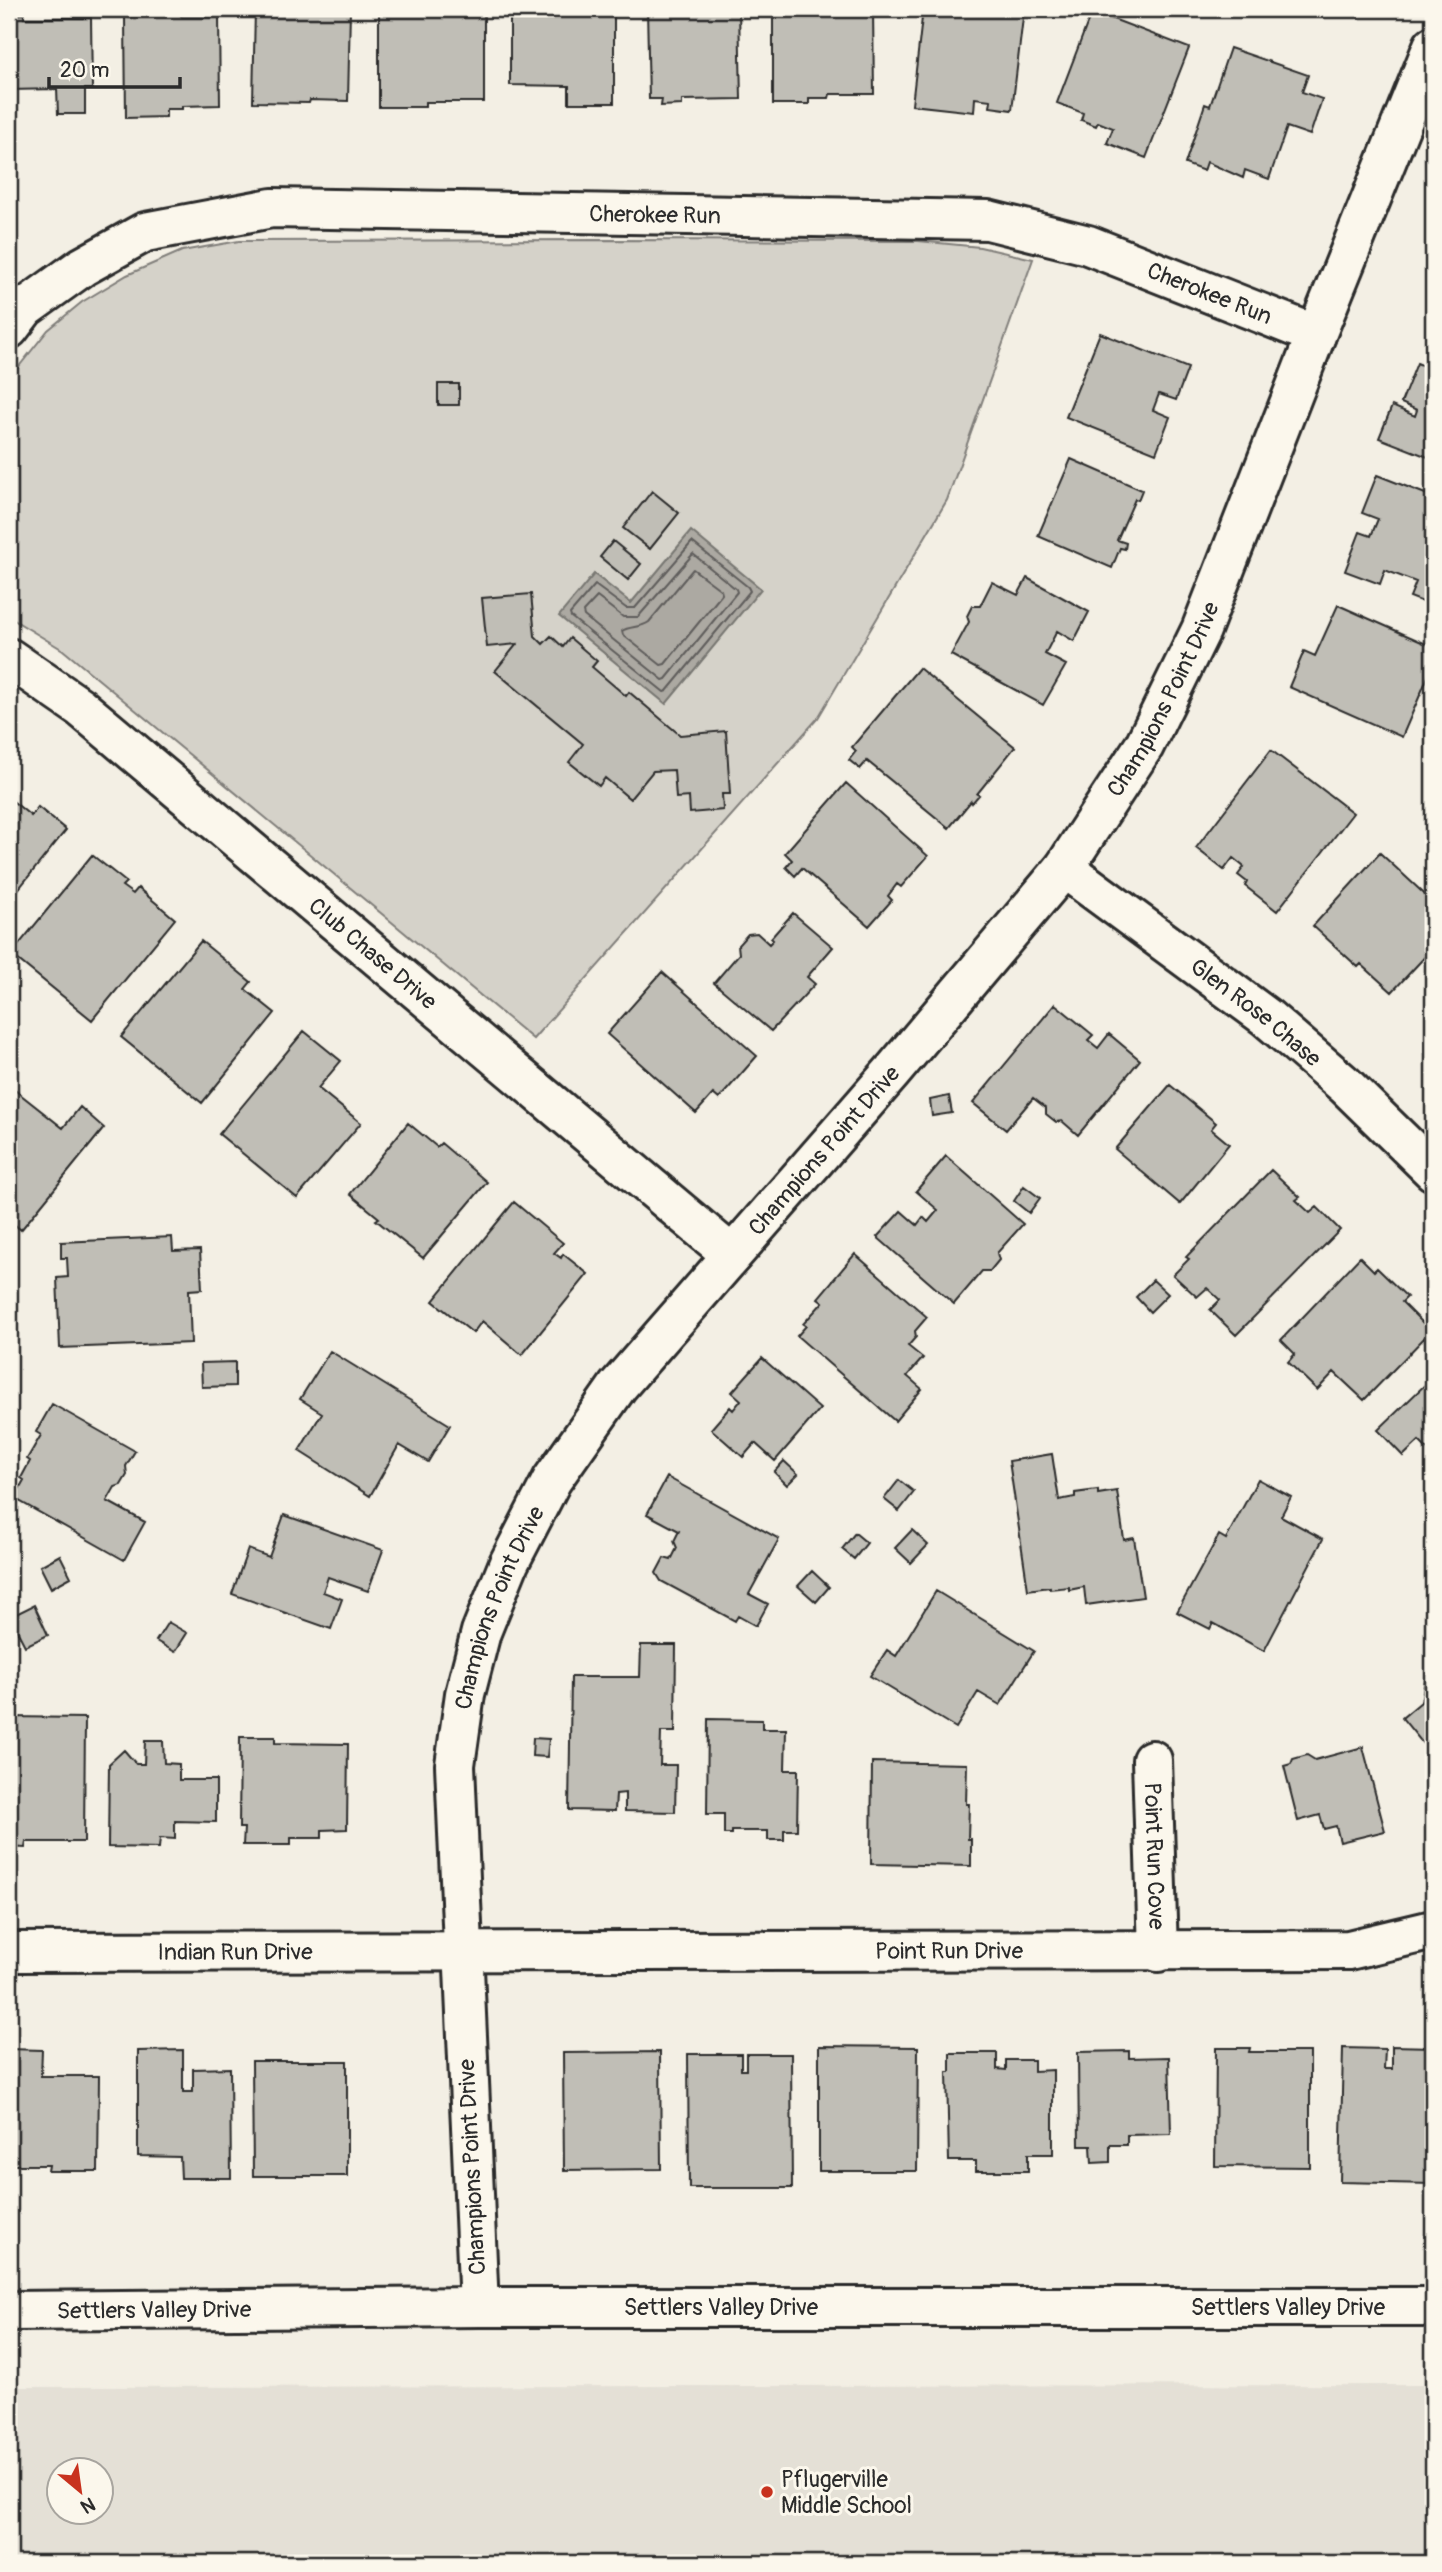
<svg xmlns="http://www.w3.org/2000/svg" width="1442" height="2572" font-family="Pangolin,sans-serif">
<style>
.built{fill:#e4e0d6;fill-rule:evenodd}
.green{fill:#d5d2c9;stroke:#807e7a;stroke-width:2}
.water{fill:#aca9a2;stroke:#787772;stroke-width:2}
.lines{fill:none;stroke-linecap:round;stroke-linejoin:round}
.shore{stroke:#5f5d5b;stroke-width:2}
.building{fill:#c0beb6;stroke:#2b2b2b;stroke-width:2}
.minor-casing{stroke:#2b2b2b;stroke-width:44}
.tertiary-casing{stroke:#2b2b2b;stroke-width:44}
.minor{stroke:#fbf7ec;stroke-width:38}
.tertiary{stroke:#fbf7ec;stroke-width:38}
.poi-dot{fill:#c8321e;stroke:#fbf7ec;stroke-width:2.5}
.labels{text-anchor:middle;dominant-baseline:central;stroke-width:6;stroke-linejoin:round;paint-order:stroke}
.street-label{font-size:23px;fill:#2b2b2b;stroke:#fbf7ec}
.poi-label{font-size:23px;fill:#2b2b2b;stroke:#fbf7ec;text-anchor:start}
</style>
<rect width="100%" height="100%" fill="#f3efe4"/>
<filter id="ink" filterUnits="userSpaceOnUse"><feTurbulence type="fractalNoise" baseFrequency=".0143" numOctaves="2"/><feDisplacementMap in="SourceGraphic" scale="14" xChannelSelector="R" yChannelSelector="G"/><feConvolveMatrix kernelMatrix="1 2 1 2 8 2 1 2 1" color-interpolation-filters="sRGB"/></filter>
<g filter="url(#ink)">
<path class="built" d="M1433,2385V2563H9V2387ZM60,2470H102V2512H60Z"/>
<path class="green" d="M602,240L918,241L980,247L1033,259L947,500L818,718L533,1039L63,650L9,617V379L48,330L82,302L127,275L182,251L239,241Z"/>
<path class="water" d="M691,531L761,589L666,704L559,616L594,574L631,603Z"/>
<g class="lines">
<path class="shore" d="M692,542L748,587L750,591L667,691L664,692L571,617L570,614L595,585L626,608H635Z
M693,554L736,589L737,592L666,679L663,680L584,616L583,612L597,597L623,617H638Z
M693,569L721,590L722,594L665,664L661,665L623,635L622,631C629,626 641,628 649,622Z"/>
</g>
<path class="building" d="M160,9H175L182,17H219L220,105L182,106V109H166V117L126,118L125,17L153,16Z
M255,9H350L348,101L310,100L309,103L253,102Z
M379,9H484V102H425V107H379Z
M510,9H614V103H569V86L510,85Z
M647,9H739L741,99L682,100V105L661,106L662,99H649Z
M792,9H873L874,94H830L829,98H809V104H773V12H790Z
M923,9H1024L1012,110L990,107L991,100L975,98L974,112L912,105Z
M1092,11L1189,48L1146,158L1107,143L1113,128L1098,122L1096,126L1081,120L1083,113L1057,103Z
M24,14V18H91L92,89H85V114H58L57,89L9,90V15Z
M1230,48L1308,75L1302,92L1322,99L1310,135L1287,127L1269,179L1245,170L1243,178L1207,162L1204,171L1185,164L1205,104L1210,106Z
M1100,333L1188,368L1176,400L1159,394L1153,410L1170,417L1156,453L1066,417Z
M1417,363L1433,370V459L1379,438L1392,406L1415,416L1417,410L1401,403Z
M438,384H459V405H438Z
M1071,459L1142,490L1138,500L1135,499L1117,540L1126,543L1125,549L1120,548L1112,568L1038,536Z
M1377,475L1433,497V606L1410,597L1416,582L1385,570L1380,584L1345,571L1360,532L1371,536L1378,519L1362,513Z
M652,491L679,513L650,549L623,528Z
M613,541L641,564L628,580L600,557Z
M1027,578L1089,612L1074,641L1057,631L1045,654L1066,665L1043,705L951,655L969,622L967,616L972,606H980L992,582L1018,595Z
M531,594L535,636L543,644L551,636L563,647L570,638L597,661L592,667L626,696L629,692L680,735L726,731L730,794H722L723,810L690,813L689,797L676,798L674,770L653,771L630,799L605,778L599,786L569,762L583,744L495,671L517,644L487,647L482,598Z
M1338,605L1433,647V665L1402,737L1289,687L1304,651L1315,656Z
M919,668L1015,747L977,794L979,795L972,803L971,801L949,828L867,761L860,769L849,760L856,751L852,747Z
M1271,750L1353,813L1277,911L1245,886L1247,882L1238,875L1244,867L1233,858L1224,870L1196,848Z
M846,783L928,856L901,887L897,884L888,896L892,900L869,926L802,868L795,876L786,867L792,860L785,853Z
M9,798L31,816L38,807L66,830L9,901Z
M1380,853L1433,902V948L1392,992L1361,964L1358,967L1313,926Z
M92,855L126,882L122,886L133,894L138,888L175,919L92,1020L11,954Z
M793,913L833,947L807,977L815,984L771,1031L714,983L739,954L738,945L748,934L757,933L769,944L773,940L771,938Z
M201,941L251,982L245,989L275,1013L202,1103L121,1037Z
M662,972L757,1056L719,1099L713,1094L696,1113L607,1034Z
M1055,1004L1093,1035L1088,1040L1098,1048L1109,1034L1140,1060L1078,1135L1062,1121L1056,1122L1046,1114V1108L1033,1098L1006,1130L973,1103Z
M304,1031L341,1061L318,1088L361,1123L297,1198L219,1134Z
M1170,1085L1216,1123L1211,1129L1229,1144L1180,1204L1115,1149Z
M11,1087L63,1128L80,1107L104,1128L21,1230L9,1220V1090Z
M949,1096L952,1113L932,1116L930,1100Z
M408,1123L437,1147L441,1143L487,1182L423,1258L376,1220L379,1218L350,1194Z
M946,1156L1023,1224L997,1253L999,1260L990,1271H982L954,1304L877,1237L901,1211L917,1225L923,1217L928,1222L938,1210L916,1191Z
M1271,1170L1300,1197L1296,1200L1310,1213L1317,1207L1340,1230L1236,1335L1210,1310L1220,1300L1207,1288L1197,1297L1173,1275L1189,1259L1186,1257Z
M1024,1186L1040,1198L1029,1213L1014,1201Z
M514,1202L563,1243L554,1253L561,1258L563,1254L588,1274L522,1355L482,1321L473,1333L433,1301Z
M172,1237L173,1251L200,1250L202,1289L189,1290L191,1343L60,1348L57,1278L68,1277L67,1258H61V1242Z
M855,1254L927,1317L915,1331L916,1337L908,1346L923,1358L907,1376L922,1389L895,1421L797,1336L806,1326L803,1324L823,1302L818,1298Z
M1360,1257L1374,1271L1377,1268L1407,1297L1402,1302L1431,1331L1364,1400L1334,1372L1317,1390L1288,1362L1295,1354L1281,1340Z
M1153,1280L1168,1294L1150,1312L1136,1297Z
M330,1351L450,1425L428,1462L399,1445L370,1496L299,1451L322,1413L300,1399Z
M762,1358L820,1409L775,1461L755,1443L743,1457L711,1429L730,1407L733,1410L741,1400L732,1392Z
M235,1362V1386L202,1387L201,1363Z
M1433,1377V1455L1419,1441L1403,1456L1378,1430Z
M52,1404L135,1451L126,1466L127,1475L121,1485L115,1487L107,1501L145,1522L124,1560L14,1498L24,1480L21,1478L30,1461L27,1459L41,1435L36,1432Z
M1052,1454L1059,1500L1075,1497V1493L1098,1490V1494L1117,1491L1124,1540L1134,1538L1143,1597L1086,1605L1084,1587L1069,1590V1587L1050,1589V1587L1028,1590L1009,1461Z
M784,1461L798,1474L787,1485L774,1472Z
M667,1477L779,1539L749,1594L768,1604L756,1626L738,1616L735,1621L661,1581L656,1573L664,1558L671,1560L677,1548L674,1541L679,1531L647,1514Z
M1258,1479L1291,1497L1281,1516L1323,1539L1264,1651L1213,1623L1210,1629L1177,1612L1219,1535L1226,1539Z
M899,1480L914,1492L899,1511L884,1499Z
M284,1515L383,1550L368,1591L328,1577L323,1592L342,1599L331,1629L232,1594L248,1549L269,1557Z
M912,1530L928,1545L911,1563L895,1548Z
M855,1533L867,1543L854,1559L842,1549Z
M60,1555L71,1577L51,1588L40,1566Z
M812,1571L829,1587L816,1602L798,1586Z
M936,1591L1034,1651L1000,1705L978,1692L956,1728L870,1676L887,1650L896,1656Z
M34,1605L48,1635L25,1646L10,1617Z
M168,1622L187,1633L175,1652L156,1641Z
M641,1645H676L675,1732H661L660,1765H676L675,1812L625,1811V1793L616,1794L615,1811L569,1810L571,1677H640Z
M1425,1680L1433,1681V1756L1402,1718L1421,1702Z
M9,1717L85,1718L84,1842H26L25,1848L9,1847Z
M708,1719L762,1720V1729H786L785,1770H798L797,1830H784V1840H768V1831H732V1834H724V1814H707Z
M240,1737H275V1743L348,1744L347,1829L322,1830V1838H291V1845H243L244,1828H239Z
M533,1738L549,1739L547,1757L532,1756Z
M145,1741H163L164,1763L179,1764V1780H216V1822L175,1821V1839L160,1838L159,1848L108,1847L109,1764L124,1750L136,1764H144Z
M1363,1747L1385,1831L1340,1842L1336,1826L1324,1829L1320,1815L1298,1821L1284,1766L1291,1764L1293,1759L1307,1755L1315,1760Z
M872,1762L967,1764L966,1804H969L968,1839H971V1866L871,1864Z
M819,2046L918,2047L917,2171H819Z
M1392,2046L1433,2047V2094H1430L1429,2125H1433V2184L1340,2182L1343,2048L1385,2049L1384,2069H1392Z
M1216,2048H1250L1249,2052H1310V2167L1215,2166Z
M9,2049L42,2050L41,2076H99L98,2171H48L49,2165H9Z
M183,2050V2092H193V2069L230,2068L231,2178H181L180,2157L138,2156V2051Z
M1129,2051V2058L1169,2057L1171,2134L1127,2135V2145H1110V2162L1092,2163L1091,2146H1079L1078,2052Z
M660,2052L661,2169L564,2170L563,2053Z
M950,2053H997V2069L1006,2070V2060H1034V2071L1053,2070V2154H1028V2171H976V2161H949L947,2072H950Z
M688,2054H741V2070H746V2054H791L792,2188H689Z
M252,2061H347V2176H253Z"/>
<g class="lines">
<defs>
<g id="minor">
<path id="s1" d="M9,329L25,308L82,267L145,232L272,208L988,220L1088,245L1316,335"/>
<path id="s2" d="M9,658L80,707L732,1255"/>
<path id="s3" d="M1064,868L1266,1017L1345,1085L1433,1171"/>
<path id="s4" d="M1152,1760L1158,1952"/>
<path id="s5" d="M9,1952L1349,1950L1433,1930"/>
<path id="s6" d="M479,2307L455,1765L465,1694L481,1632L509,1563L552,1480L618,1386L892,1072L1064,868L1144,746L1201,630L1316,335L1433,46"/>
</g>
<g id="tertiary">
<path id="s7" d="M9,2311L479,2307H1433"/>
</g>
</defs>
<use href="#minor" class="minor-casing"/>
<use href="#tertiary" class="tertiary-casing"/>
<use href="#minor" class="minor"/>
<use href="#tertiary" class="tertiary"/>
</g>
</g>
<circle class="poi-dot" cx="767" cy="2492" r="7"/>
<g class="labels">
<g class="street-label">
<text stroke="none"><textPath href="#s1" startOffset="681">Cherokee Run</textPath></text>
<text stroke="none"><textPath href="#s1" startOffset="1248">Cherokee Run</textPath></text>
<text stroke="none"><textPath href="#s6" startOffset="1841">Champions Point Drive</textPath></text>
<text stroke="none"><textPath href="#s2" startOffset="469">Club Chase Drive</textPath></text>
<text stroke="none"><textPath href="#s3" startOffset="240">Glen Rose Chase</textPath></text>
<text stroke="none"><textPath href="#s6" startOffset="1274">Champions Point Drive</textPath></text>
<text stroke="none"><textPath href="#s6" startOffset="707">Champions Point Drive</textPath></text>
<text stroke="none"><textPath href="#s4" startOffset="96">Point Run Cove</textPath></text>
<text stroke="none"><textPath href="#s5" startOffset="226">Indian Run Drive</textPath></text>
<text stroke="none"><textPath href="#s5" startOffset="940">Point Run Drive</textPath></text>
<text transform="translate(472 2167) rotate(-93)">Champions Point Drive</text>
<text stroke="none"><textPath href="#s7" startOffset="712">Settlers Valley Drive</textPath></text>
<text stroke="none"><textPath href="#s7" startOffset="1279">Settlers Valley Drive</textPath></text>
<text stroke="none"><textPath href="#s7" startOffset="145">Settlers Valley Drive</textPath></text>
</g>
<g class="poi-label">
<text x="781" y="2479">Pflugerville<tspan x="781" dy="26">Middle School</tspan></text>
</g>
</g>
<rect width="1442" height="2572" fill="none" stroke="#fbf7ec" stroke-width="35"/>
<rect x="18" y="18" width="1407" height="2537" fill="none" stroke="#2b2b2b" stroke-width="2.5" filter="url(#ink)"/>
<g transform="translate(80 2491) rotate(151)"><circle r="33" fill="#fbf7ec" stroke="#a8a59f" stroke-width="2"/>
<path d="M0-5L12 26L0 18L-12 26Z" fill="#c8321e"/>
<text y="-10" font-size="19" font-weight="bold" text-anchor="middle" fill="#2b2b2b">N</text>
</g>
<path d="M49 77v10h131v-10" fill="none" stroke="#2b2b2b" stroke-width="3.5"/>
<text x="60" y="77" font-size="21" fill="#2b2b2b" stroke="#fbf7ec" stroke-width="5" paint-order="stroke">20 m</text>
</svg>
